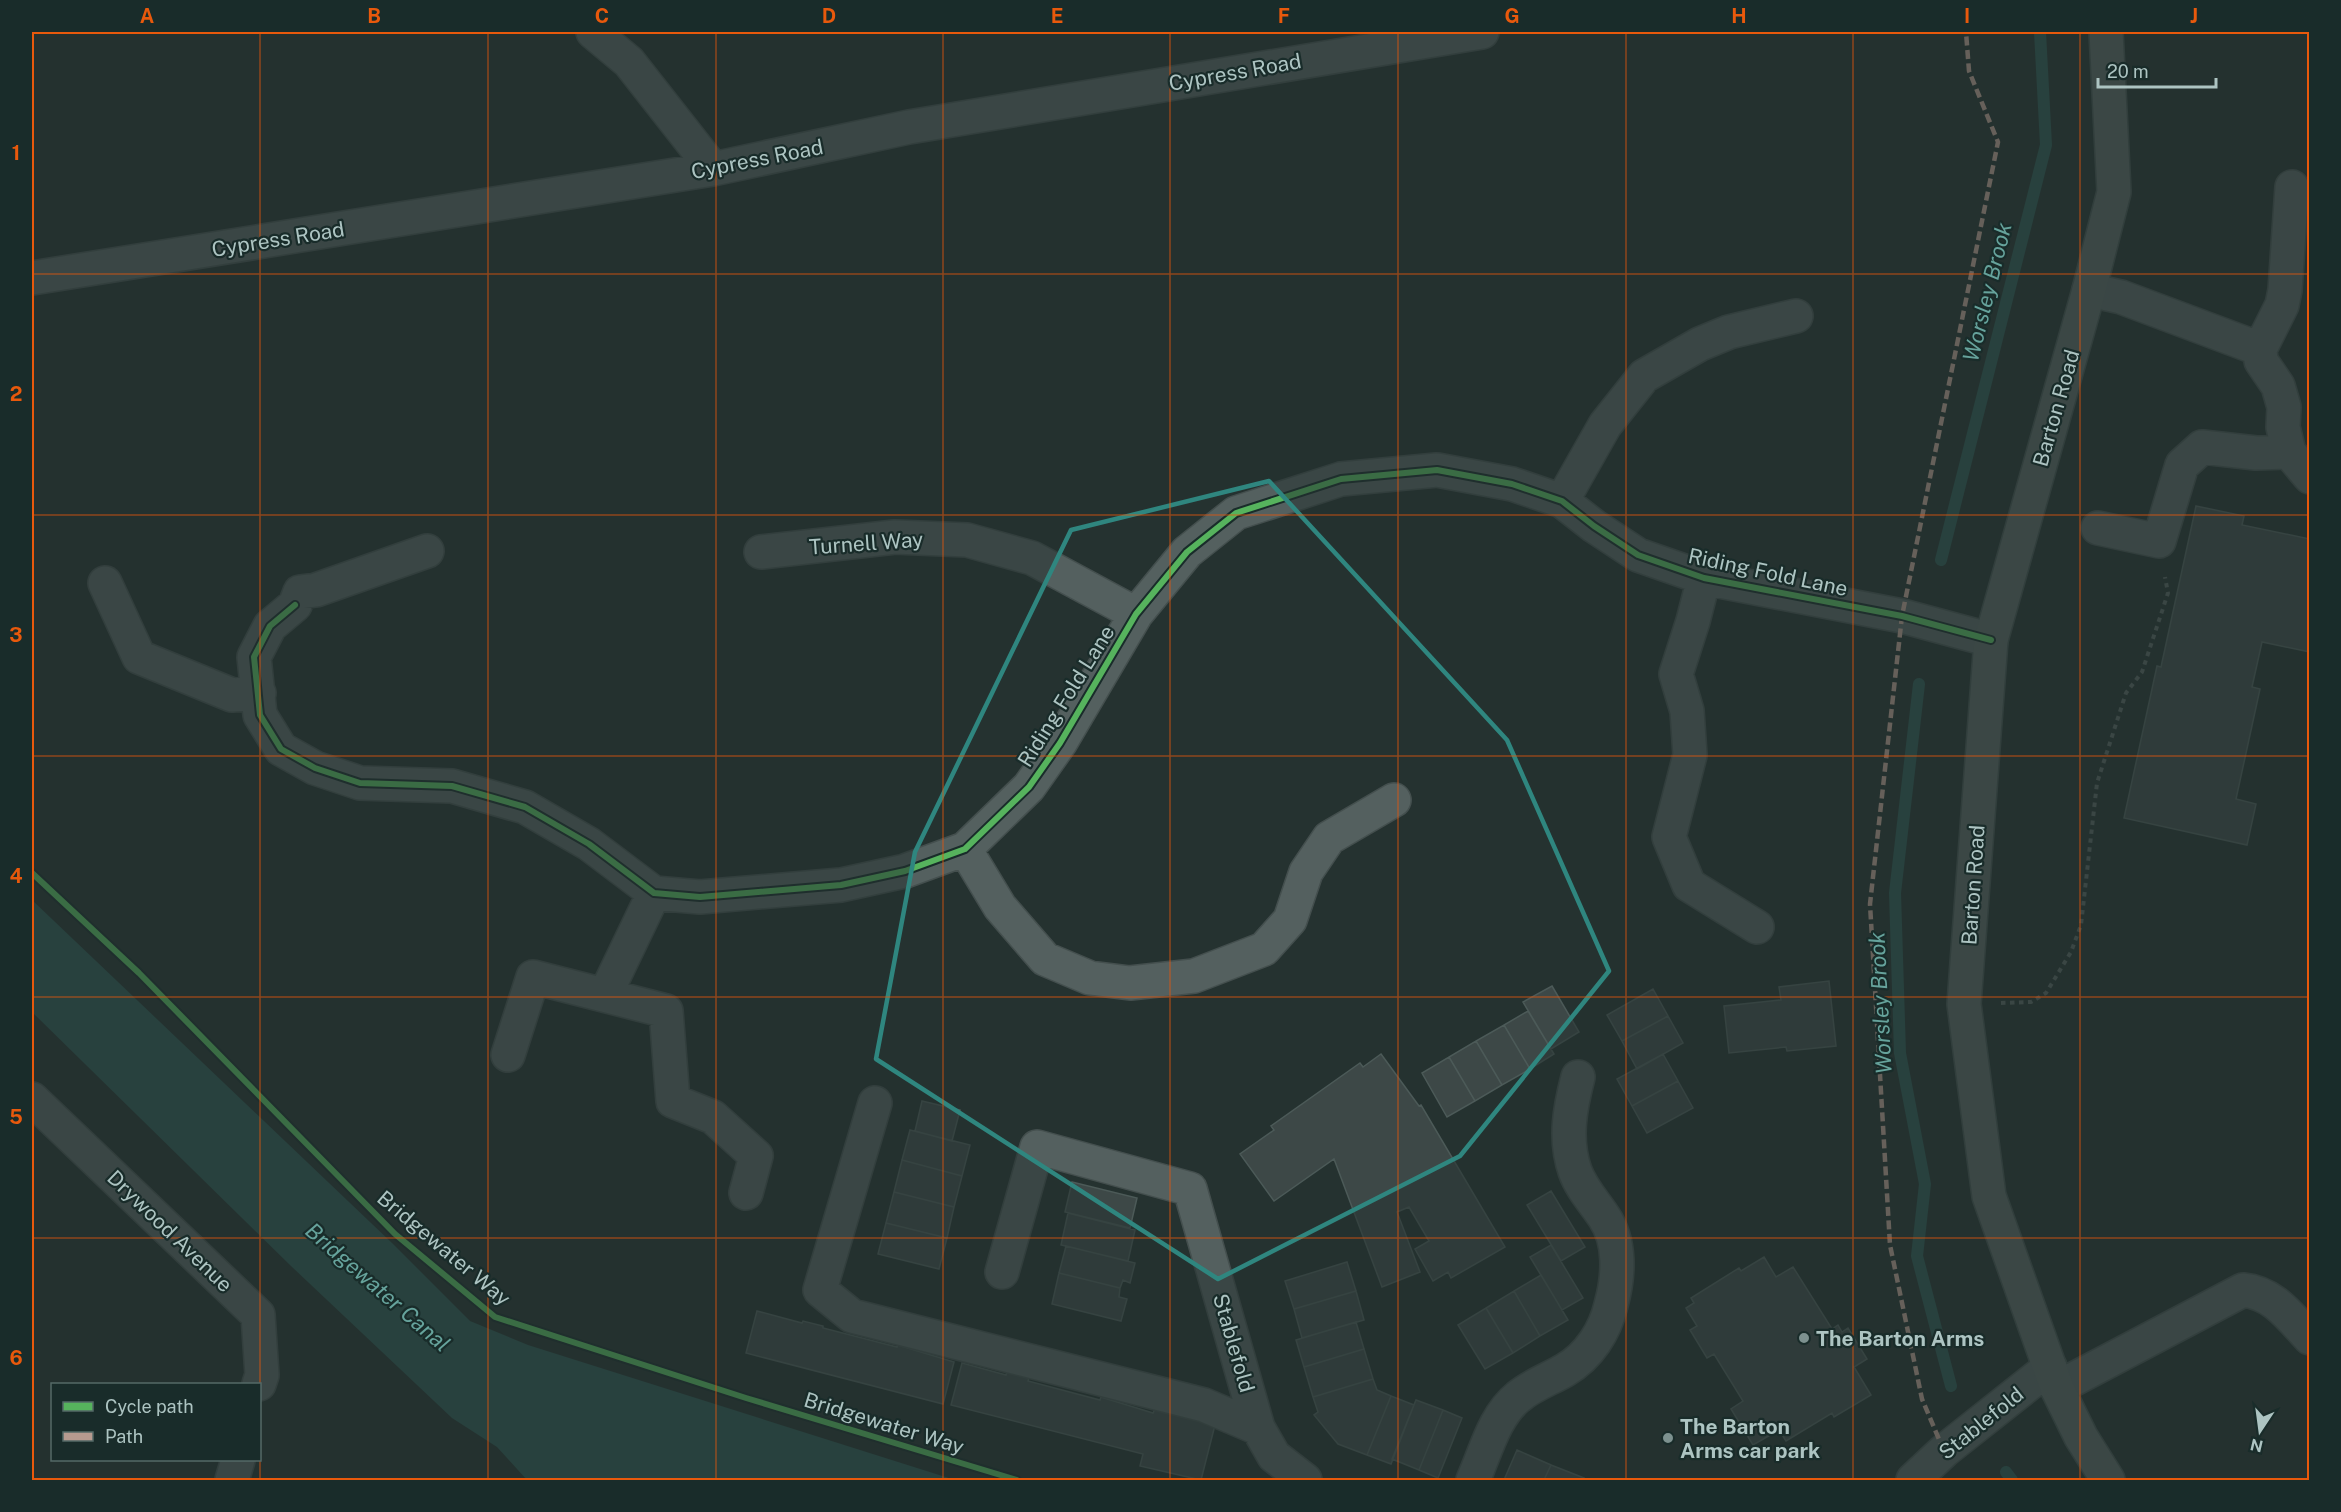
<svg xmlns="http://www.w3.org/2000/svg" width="2341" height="1512" font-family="'Public Sans',sans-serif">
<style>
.water{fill:#2d5550}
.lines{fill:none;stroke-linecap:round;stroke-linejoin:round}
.stream{stroke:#2d5550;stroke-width:12}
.building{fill:#3d4847;stroke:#4c5a58;stroke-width:1.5}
.minor-casing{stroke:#444f4e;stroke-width:36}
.major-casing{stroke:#424f4d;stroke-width:36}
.path{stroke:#545f5d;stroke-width:4;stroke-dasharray:4.5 4.5;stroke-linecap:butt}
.minor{stroke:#54605f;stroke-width:33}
.major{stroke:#576260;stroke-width:33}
.quiet{stroke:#b69a8f;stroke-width:4.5;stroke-dasharray:9 4.5;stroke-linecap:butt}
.cycleway-casing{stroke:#192c2a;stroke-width:10}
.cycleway{stroke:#56b35d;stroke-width:6}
.marked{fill:none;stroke:#2f867f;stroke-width:4.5;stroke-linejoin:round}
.grid{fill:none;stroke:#e8590c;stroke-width:1.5;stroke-opacity:0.55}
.poi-dot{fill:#7d918f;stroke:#192c2a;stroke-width:2}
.labels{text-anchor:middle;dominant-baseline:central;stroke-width:4.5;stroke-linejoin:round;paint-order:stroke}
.street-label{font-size:21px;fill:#adc4c2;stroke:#192c2a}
.poi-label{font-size:21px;font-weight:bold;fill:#adc4c2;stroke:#192c2a;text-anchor:start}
.water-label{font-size:22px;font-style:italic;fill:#66a39c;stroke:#192c2a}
.neatline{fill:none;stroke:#e8590c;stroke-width:2}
.grid-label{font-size:20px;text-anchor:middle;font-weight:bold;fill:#e8590c}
</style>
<rect width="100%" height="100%" fill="#253230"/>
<path class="water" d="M32,900L392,1243L470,1321L528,1345L955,1480H527L497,1447L452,1418L291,1266L32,1012Z"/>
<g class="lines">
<path class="stream" d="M1941,560L2046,145L2040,32
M1919,684L1895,893L1900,1053L1925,1184L1917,1256L1951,1386
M2006,1472L2012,1480"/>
</g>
<path class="building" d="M2196,506L2244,516L2242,525L2310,539V652L2262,642L2252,687L2260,689L2236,799L2256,804L2247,845L2124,818L2157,666L2161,667Z
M1829,981L1836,1046L1787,1051L1786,1047L1729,1053L1724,1006L1781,1000L1779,987Z
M1552,986L1579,1032L1551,1049L1523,1002Z
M1653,989L1668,1016L1622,1041L1607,1015Z
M1528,1011L1554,1054L1530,1069L1504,1025Z
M1668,1016L1683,1043L1637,1069L1622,1041Z
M1504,1025L1530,1069L1502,1085L1476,1041Z
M1476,1041L1502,1085L1475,1101L1449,1057Z
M1381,1054L1419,1106L1421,1105L1505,1247L1451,1278L1448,1272L1433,1281L1415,1249L1429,1241L1409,1207L1397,1212L1420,1272L1382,1287L1334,1159L1274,1201L1240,1154L1274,1130L1271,1126L1360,1063L1363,1067Z
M1663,1054L1678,1081L1632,1106L1617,1079Z
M1449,1057L1475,1101L1447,1117L1422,1073Z
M1678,1081L1693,1108L1647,1133L1632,1106Z
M922,1101L960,1110L952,1141L915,1131Z
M910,1130L970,1145L962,1176L902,1160Z
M902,1160L962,1176L954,1207L894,1192Z
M1072,1182L1137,1198L1130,1228L1065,1212Z
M1551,1191L1585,1247L1561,1261L1527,1205Z
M894,1192L954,1207L947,1238L886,1223Z
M1068,1213L1135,1230L1128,1261L1061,1245Z
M886,1223L947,1238L939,1269L878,1254Z
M1551,1245L1583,1298L1562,1310L1530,1257Z
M1066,1246L1135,1263L1130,1283L1123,1280L1120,1288L1059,1273Z
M1764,1257L1776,1277L1793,1267L1832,1329L1838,1325L1842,1332L1848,1328L1867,1359L1854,1367L1871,1395L1834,1417L1832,1413L1786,1441L1779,1430L1753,1445L1731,1409L1743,1401L1714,1354L1707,1358L1690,1330L1697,1326L1686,1308L1694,1303L1691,1298L1739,1268L1741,1271Z
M1347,1262L1356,1291L1294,1309L1285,1281Z
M1059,1273L1120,1288L1119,1297L1127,1299L1121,1321L1052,1304Z
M1541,1275L1568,1320L1540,1336L1514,1291Z
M1356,1291L1364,1320L1302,1338L1294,1309Z
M1514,1291L1540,1336L1513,1353L1486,1308Z
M1486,1308L1513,1353L1485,1369L1458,1325Z
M757,1311L802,1323L803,1321L823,1326V1328L897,1347L898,1345L954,1362L943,1404L746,1353Z
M1356,1322L1364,1349L1304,1367L1296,1340Z
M1364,1349L1373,1379L1313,1397L1304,1367Z
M962,1363L1006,1375L1007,1372L1029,1378L1028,1381L1100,1400L1101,1397L1153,1413L1155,1409L1215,1425L1201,1480L1140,1466L1143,1454L951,1405Z
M1373,1379L1377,1390L1391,1396L1367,1455L1338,1444L1314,1415L1318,1412L1313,1397Z
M1391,1396L1414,1405L1391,1464L1367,1455Z
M1416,1400L1443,1410L1419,1470L1392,1459Z
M1443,1410L1462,1418L1438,1478L1419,1470Z
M1517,1450L1551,1465L1544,1480H1504Z
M1551,1465L1584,1478L1583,1480H1544Z"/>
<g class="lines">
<defs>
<path id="minor" d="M593,32L629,62L713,169
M2292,187L2285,290L2282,305L2260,349L2261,361L2278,386L2284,407L2283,427L2289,452L2310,477
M32,278L713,169L909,127L1482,32
M2089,290L2121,297L2260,349
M1562,501L1605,425L1644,376L1700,344L1729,332L1796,316
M2098,528L2159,541L2182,465L2202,447L2256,453L2289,452
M427,551L316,590L300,592L295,605L270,626L254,657L260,715L281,749L315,768L360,783L452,786L525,807L589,844L654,893L700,897L841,885L905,871L965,849L1029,787L1060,743L1136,614L1187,552L1236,513L1341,479L1437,470L1512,484L1562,501L1594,526L1638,555L1704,578L1902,616L1991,640
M761,552L895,537L967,540L1032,558L1136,614
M1704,578L1693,621L1676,674L1687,711L1690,755L1669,837L1689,885L1757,927
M105,583L139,657L232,695L259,693
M965,849L1000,907L1045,959L1090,978L1130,983L1194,976L1264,949L1290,920L1306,872L1329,838L1394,800
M605,995L654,893
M508,1055L533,977L666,1011L673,1101L713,1117L756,1156L746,1193
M32,1099L258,1315L262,1375L259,1384
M875,1103L820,1290L852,1316L1204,1405L1258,1428
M1002,1272L1037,1147L1190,1189L1258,1428L1274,1456L1305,1480
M2057,1388L2243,1290C2274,1293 2290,1317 2310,1338
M232,1480L238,1460
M1473,1480C1485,1454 1494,1416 1518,1397C1532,1385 1550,1379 1565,1370C1589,1356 1605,1331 1611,1305C1619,1276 1621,1242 1604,1217C1594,1202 1581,1188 1575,1171C1564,1139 1570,1108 1578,1077
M1913,1480L1944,1451L2050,1367"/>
<path id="major" d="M2106,32L2114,192L2089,290L1991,640L1964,1004L1989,1196L2057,1388L2081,1437L2108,1480"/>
</defs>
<use href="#minor" class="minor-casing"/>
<use href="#major" class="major-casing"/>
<path class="path" d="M2001,1003L2031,1002L2046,993L2071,952L2081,925L2097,783L2126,693L2142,672L2168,593L2165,577"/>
<use href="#minor" class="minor"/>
<use href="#major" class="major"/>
<path class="quiet" d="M1944,1451L1922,1399L1890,1245L1870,904L1902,616L1998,142L1969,71L1966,32"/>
<defs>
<path id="cycleway" d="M295,605L270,626L254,657L260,715L281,749L315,768L360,783L452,786L525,807L589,844L654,893L700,897L841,885L905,871L965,849L1029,787L1060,743L1136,614L1187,552L1236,513L1341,479L1437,470L1512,484L1562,501L1594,526L1638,555L1704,578L1902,616L1991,640
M32,873L139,973L395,1234L495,1317L746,1398L1017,1480"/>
</defs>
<use href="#cycleway" class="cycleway-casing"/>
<use href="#cycleway" class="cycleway"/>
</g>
<path d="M0 0H2341V1512H0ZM1269,481L1507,740L1609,971L1460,1156L1218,1279L876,1059L915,852L1071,530Z" fill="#253230" fill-opacity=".55" fill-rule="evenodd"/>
<path class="marked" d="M1269,481L1507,740L1609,971L1460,1156L1218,1279L876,1059L915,852L1071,530Z"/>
<path class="grid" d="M260,32V1480M488,32V1480M716,32V1480M943,32V1480M1170,32V1480M1398,32V1480M1626,32V1480M1853,32V1480M2080,32V1480M32,274H2310M32,515H2310M32,756H2310M32,997H2310M32,1238H2310"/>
<g class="poi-dot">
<circle cx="1804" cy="1338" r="6"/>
<circle cx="1668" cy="1438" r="6"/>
</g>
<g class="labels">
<g class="street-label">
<text transform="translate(1235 72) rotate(-10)">Cypress Road</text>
<text transform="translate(757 159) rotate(-11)">Cypress Road</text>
<text transform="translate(278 239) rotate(-9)">Cypress Road</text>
<text transform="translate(2056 408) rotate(-74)">Barton Road</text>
<text transform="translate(866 543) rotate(-4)">Turnell Way</text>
<text transform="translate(1768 572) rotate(12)">Riding Fold Lane</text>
<text transform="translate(1066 696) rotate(-58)">Riding Fold Lane</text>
<text transform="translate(1973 885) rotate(-86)">Barton Road</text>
<text transform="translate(170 1231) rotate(44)">Drywood Avenue</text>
<text transform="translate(444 1248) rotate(40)">Bridgewater Way</text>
<text transform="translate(1234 1343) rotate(74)">Stablefold</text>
<text transform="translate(884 1423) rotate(17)">Bridgewater Way</text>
<text transform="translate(1981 1423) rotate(-39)">Stablefold</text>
</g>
<g class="poi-label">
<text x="1816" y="1338">The Barton Arms</text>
<text x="1680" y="1426">The Barton<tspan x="1680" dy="24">Arms car park</tspan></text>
</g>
<g class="water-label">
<text transform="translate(1987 292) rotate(-76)">Worsley Brook</text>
<text transform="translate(1880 1003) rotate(-93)">Worsley Brook</text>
<text transform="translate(378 1287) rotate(41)">Bridgewater Canal</text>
</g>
</g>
<rect width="2341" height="1512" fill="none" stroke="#192c2a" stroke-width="66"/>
<rect x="51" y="1383" width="210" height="78" fill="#192c2a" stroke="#546967" stroke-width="1.5"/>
<rect x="63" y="1402" width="30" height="9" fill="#56b35d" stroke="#546967" stroke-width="1.5"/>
<text x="105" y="1413" font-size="18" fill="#adc4c2">Cycle path</text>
<rect x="63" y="1432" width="30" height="9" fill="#b69a8f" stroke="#546967" stroke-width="1.5"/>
<text x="105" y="1443" font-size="18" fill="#adc4c2">Path</text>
<g transform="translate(2260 1431) rotate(193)" stroke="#192c2a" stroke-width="4.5" paint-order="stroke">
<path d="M0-4.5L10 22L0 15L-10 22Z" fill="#adc4c2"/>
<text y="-9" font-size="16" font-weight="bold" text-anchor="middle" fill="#adc4c2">N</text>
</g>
<path d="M2098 78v9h118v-9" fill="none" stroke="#adc4c2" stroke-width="3"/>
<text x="2107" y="78" font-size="18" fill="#adc4c2" stroke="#192c2a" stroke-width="4.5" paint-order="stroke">20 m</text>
<rect x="33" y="33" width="2275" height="1446" class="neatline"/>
<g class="grid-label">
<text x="147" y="23">A</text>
<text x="374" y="23">B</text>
<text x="602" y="23">C</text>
<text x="829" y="23">D</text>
<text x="1057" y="23">E</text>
<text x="1284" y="23">F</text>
<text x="1512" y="23">G</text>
<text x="1739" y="23">H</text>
<text x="1967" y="23">I</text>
<text x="2194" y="23">J</text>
<text x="16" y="160">1</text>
<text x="16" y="401">2</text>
<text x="16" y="642">3</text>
<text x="16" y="883">4</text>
<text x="16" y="1124">5</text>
<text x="16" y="1365">6</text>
</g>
</svg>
